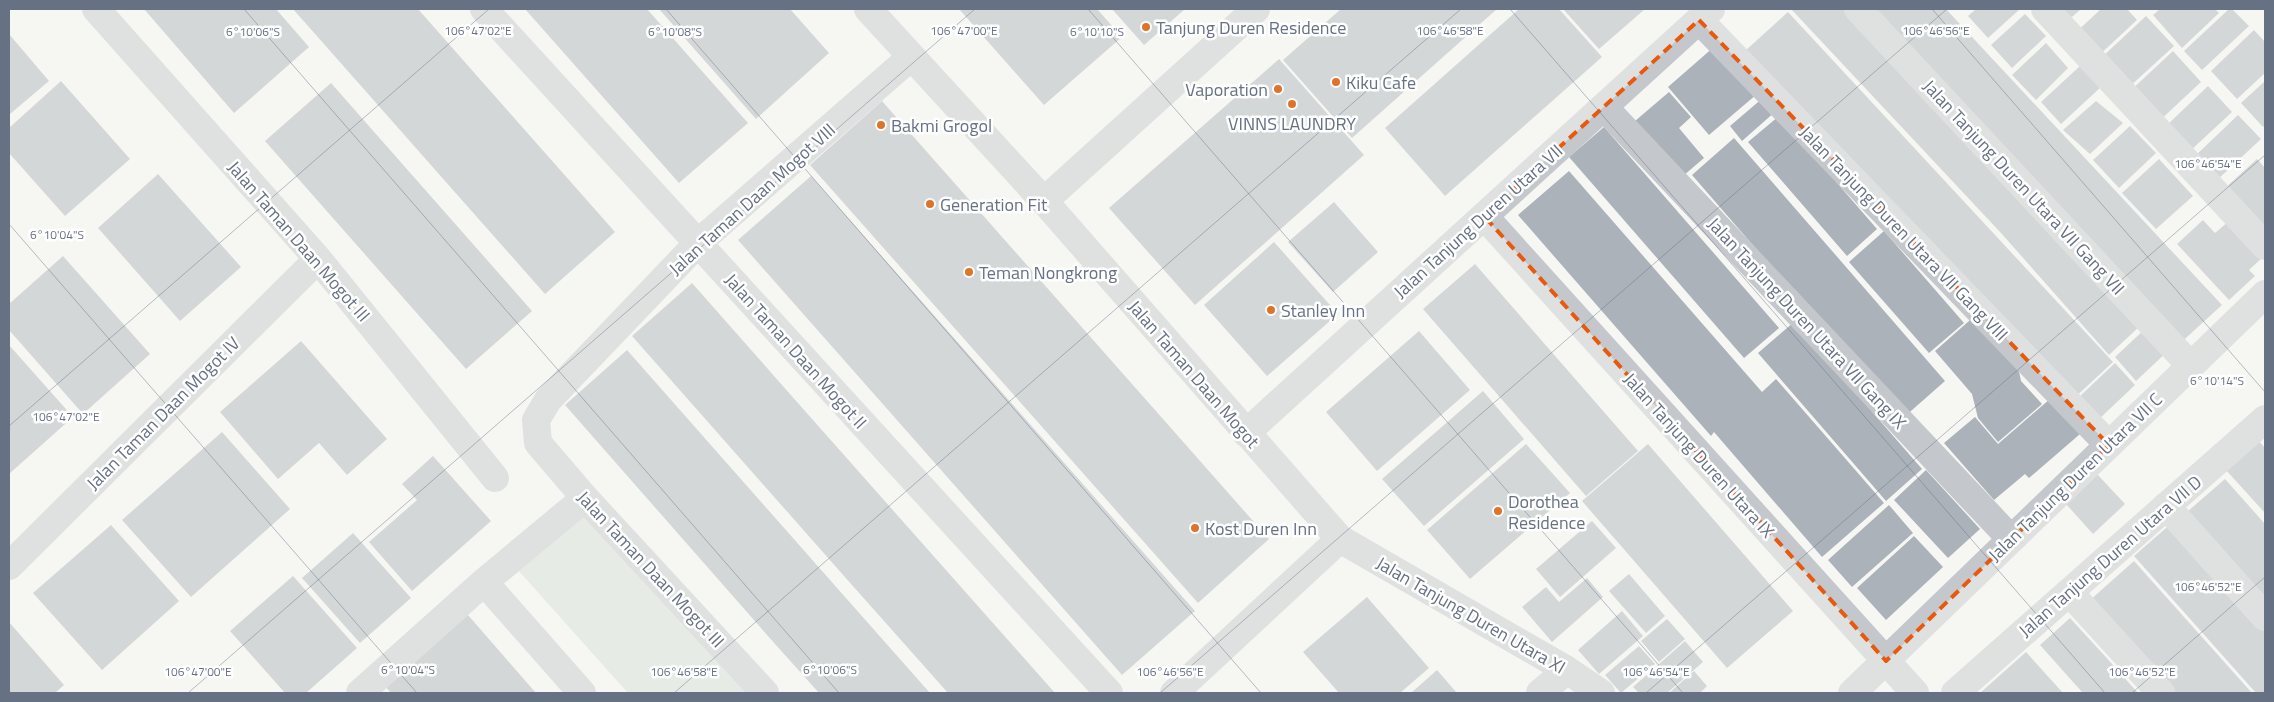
<svg xmlns="http://www.w3.org/2000/svg" width="2274" height="702" font-family="'Titillium Web',sans-serif">
<style>
.green{fill:#d6ddd4}
.building{fill:#acb2b9}
.lines{fill:none;stroke-linecap:round;stroke-linejoin:round}
.minor{stroke:#c4c7cb;stroke-width:28}
.marked{fill:none;stroke:#e8590c;stroke-width:4;stroke-dasharray:10 6;stroke-linejoin:round}
.ticks{fill:none;stroke:#667183;stroke-width:1;stroke-opacity:0.45}
.poi-dot{fill:#de742b;stroke:#fff;stroke-width:2}
.labels{text-anchor:middle;dominant-baseline:central;stroke-width:5;stroke-linejoin:round;paint-order:stroke}
.poi-label{font-size:18px;fill:#667183;stroke:#fff;text-anchor:start}
.street-label{font-size:18px;fill:#667183;stroke:#fff}
.ticks-label{font-size:12px;text-anchor:middle;fill:#667183;stroke:#fff;stroke-width:5;stroke-linejoin:round;paint-order:stroke}
</style>
<rect width="100%" height="100%" fill="#f6f6f3"/>
<path class="green" d="M600,499L768,693H628L518,570Z"/>
<path class="building" d="M144,9H276L309,47L234,113Z
M293,9H418L615,232L545,294Z
M525,9H647L748,123L679,183Z
M659,9H790L829,53L756,119Z
M959,9H1097L1122,37L1044,105Z
M1112,9H1185L1144,45Z
M1341,9H1497L1352,138L1283,60Z
M1519,9H1559L1602,57L1445,196L1385,128Z
M1563,9H1645L1599,49Z
M1791,9H1854L2142,324L2109,355L2001,233Z
M1861,9H1946L2222,305L2176,347Z
M1976,9H2020L1988,38L1968,16Z
M2052,9H2081L2065,23Z
M2101,9H2127L2137,20L2096,58L2074,34Z
M2160,9H2215L2219,13L2182,48L2153,15Z
M2229,9H2232L2249,26L2202,70L2184,51Z
M1788,12L2113,362L2071,401L1745,51Z
M2025,14L2046,36L2012,68L1991,45Z
M2146,16L2174,46L2127,89L2100,59Z
M2254,30L2265,42V73L2237,99L2211,71Z
M9,34L49,81L10,114L9,113Z
M2046,43L2068,68L2036,100L2012,75Z
M1715,46L1757,94L1709,135L1668,87Z
M2173,51L2201,82L2157,123L2128,93Z
M1279,59L1364,155L1195,305L1109,208Z
M2080,66L2101,87L2061,124L2041,102Z
M61,81L130,159L65,216L9,153V128Z
M2265,81V125L2263,127L2241,103Z
M331,83L532,311L466,369L265,141Z
M2208,86L2232,112L2189,152L2166,126Z
M1669,92L1691,117L1679,128L1704,158L1676,182L1628,127Z
M1764,97L1776,111L1742,141L1730,126Z
M882,101L1269,539L1198,603L810,165Z
M2096,101L2123,123L2090,154L2063,130Z
M2238,115L2261,139L2215,182L2193,158Z
M1779,116L1877,229L1847,256L1748,142Z
M2130,126L2156,153L2119,188L2093,160Z
M1604,127L1779,328L1744,358L1569,157Z
M1734,138L1945,381L1903,418L1692,175Z
M2159,159L2193,196L2156,229L2122,193Z
M2257,159L2265,168V233L2224,189Z
M1569,171L1762,392L1776,379L1884,503L1822,557L1714,432L1711,436L1518,215Z
M158,174L241,267L180,321L98,228Z
M811,176L1195,611L1122,675L738,240Z
M1334,202L1378,252L1333,292L1288,242Z
M2203,220L2215,233L2229,221L2263,257L2249,270L2255,276L2229,300L2177,244Z
M1884,231L1964,323L1929,353L1849,262Z
M1274,242L1338,314L1267,376L1204,305Z
M63,256L150,354L83,414L9,330V304Z
M1475,264L1638,451L1586,496L1423,309Z
M692,283L797,402L1055,693H948L844,576L632,336Z
M1978,313L2016,357L2021,381L2042,404L1998,442L1978,418L1972,394L1935,351Z
M1794,322L1922,469L1886,501L1758,353Z
M2147,327L2169,350L2136,381L2115,357Z
M1419,331L1470,390L1377,471L1326,412Z
M301,341L387,439L347,475L319,443L278,479L220,412Z
M9,345L73,417L9,474Z
M627,350L838,589L930,693H819L775,644L565,405Z
M2115,363L2135,385L2097,421L2077,399Z
M1483,391L1524,439L1424,526L1382,479Z
M2050,399L2080,434L2029,478L2025,474L1994,500L1944,443L1975,417L1998,444Z
M222,432L290,509L191,597L122,520Z
M2258,440L2265,448V513L2225,469Z
M1526,444L1570,493L1470,579L1427,530Z
M1648,444L1793,611L1727,668L1582,501Z
M433,456L491,521L412,591L369,542L417,500L402,484Z
M1926,470L1980,529L1948,558L1894,500Z
M2097,474L2125,504L2093,534L2066,504Z
M2225,479L2265,524V599L2187,512Z
M1889,505L1913,533L1852,587L1828,560Z
M1592,521L1616,548L1560,597L1536,569Z
M2173,522L2265,625V693H2256L2134,556Z
M111,525L179,601L102,670L33,593Z
M353,533L411,598L360,643L302,578Z
M1914,536L1943,567L1886,620L1857,588Z
M2134,561L2252,693H2172L2089,601Z
M1629,574L1665,616L1646,633L1609,591Z
M293,576L357,648L306,693H285L230,631Z
M1587,578L1603,597L1552,642L1522,607L1546,587L1559,602Z
M1367,597L1429,668L1400,693H1339L1303,652Z
M1622,611L1643,636L1599,674L1578,650Z
M468,615L536,693H391L385,686Z
M2070,618L2104,655L2138,693H2083L2073,682L2040,645Z
M1667,619L1685,639L1659,662L1641,641Z
M9,622L64,685L55,693H9Z
M1685,641L1703,662L1667,693H1639L1633,687Z
M1639,646L1655,664L1621,693L1605,675Z
M2026,652L2063,693H1980Z
M1437,670L1457,693H1411Z
M1694,671L1707,686L1700,693H1669Z"/>
<g class="lines">
<path class="minor" d="M96,9L318,259L495,478
M484,9L1109,693
M868,9L1044,201L1340,539L1567,670L1601,693
M1858,9L2191,366
M2045,9L2265,246
M1699,20L2109,445
M1604,107L2011,539
M1044,201L1256,9
M1484,216L1915,693
M1246,433L1711,9
M2166,506L2265,617
M9,566L318,259
M484,582L582,693
M2069,592L2161,693
M360,693L484,582L585,498
M765,693L585,498L538,443L536,420L548,400L699,242L911,57
M1174,693L1340,539
M1540,693L1567,670
M1852,693L2265,294
M1955,693L2265,419"/>
</g>
<path d="M0 0H2274V702H0ZM1699,20L2109,445L1886,661L1484,216Z" fill="#f6f6f3" fill-opacity=".55" fill-rule="evenodd"/>
<path class="marked" d="M1699,20L2109,445L1886,661L1484,216Z"/>
<path class="ticks" d="M244,9L839,693M666,9L1261,693M1088,9L1683,693M1510,9L2105,693M1932,9L2265,392M9,224L417,693M9,426L489,9M188,693L975,9M674,693L1461,9M1160,693L1947,9M1646,693L2265,155M2132,693L2265,577"/>
<g class="poi-dot">
<circle cx="1146" cy="27" r="5"/>
<circle cx="1336" cy="82" r="5"/>
<circle cx="1278" cy="89" r="5"/>
<circle cx="1292" cy="104" r="5"/>
<circle cx="881" cy="125" r="5"/>
<circle cx="930" cy="204" r="5"/>
<circle cx="969" cy="272" r="5"/>
<circle cx="1271" cy="310" r="5"/>
<circle cx="1498" cy="511" r="5"/>
<circle cx="1195" cy="528" r="5"/>
</g>
<g class="labels">
<g class="poi-label">
<text x="1156" y="27">Tanjung Duren Residence</text>
<text x="1346" y="82">Kiku Cafe</text>
<text x="1268" y="89" text-anchor="end">Vaporation</text>
<text x="1292" y="123" text-anchor="middle">VINNS LAUNDRY</text>
<text x="891" y="125">Bakmi Grogol</text>
<text x="940" y="204">Generation Fit</text>
<text x="979" y="272">Teman Nongkrong</text>
<text x="1281" y="310">Stanley Inn</text>
<text x="1508" y="501">Dorothea<tspan x="1508" dy="21">Residence</tspan></text>
<text x="1205" y="528">Kost Duren Inn</text>
</g>
<g class="street-label">
<text transform="translate(2024 187) rotate(47)">Jalan Tanjung Duren Utara VII Gang VII</text>
<text transform="translate(752 199) rotate(-42)">Jalan Taman Daan Mogot VIII</text>
<text transform="translate(1478 221) rotate(-42)">Jalan Tanjung Duren Utara VII</text>
<text transform="translate(1904 233) rotate(46)">Jalan Tanjung Duren Utara VII Gang VIII</text>
<text transform="translate(299 241) rotate(49)">Jalan Taman Daan Mogot III</text>
<text transform="translate(1807 323) rotate(47)">Jalan Tanjung Duren Utara VII Gang IX</text>
<text transform="translate(796 351) rotate(48)">Jalan Taman Daan Mogot II</text>
<text transform="translate(1194 374) rotate(49)">Jalan Taman Daan Mogot</text>
<text transform="translate(163 413) rotate(-45)">Jalan Taman Daan Mogot IV</text>
<text transform="translate(1699 455) rotate(48)">Jalan Tanjung Duren Utara IX</text>
<text transform="translate(2075 477) rotate(-44)">Jalan Tanjung Duren Utara VII C</text>
<text transform="translate(2110 556) rotate(-41)">Jalan Tanjung Duren Utara VII D</text>
<text transform="translate(651 569) rotate(47)">Jalan Taman Daan Mogot III</text>
<text transform="translate(1471 615) rotate(30)">Jalan Tanjung Duren Utara XI</text>
</g>
</g>
<g class="ticks-label">
<text x="478" y="35">106°47'02"E</text>
<text x="964" y="35">106°47'00"E</text>
<text x="1450" y="35">106°46'58"E</text>
<text x="1936" y="35">106°46'56"E</text>
<text x="253" y="36">6°10'06"S</text>
<text x="675" y="36">6°10'08"S</text>
<text x="1097" y="36">6°10'10"S</text>
<text x="2208" y="168">106°46'54"E</text>
<text x="57" y="239">6°10'04"S</text>
<text x="2217" y="385">6°10'14"S</text>
<text x="66" y="421">106°47'02"E</text>
<text x="2208" y="591">106°46'52"E</text>
<text x="408" y="674">6°10'04"S</text>
<text x="830" y="674">6°10'06"S</text>
<text x="198" y="676">106°47'00"E</text>
<text x="684" y="676">106°46'58"E</text>
<text x="1170" y="676">106°46'56"E</text>
<text x="1656" y="676">106°46'54"E</text>
<text x="2142" y="676">106°46'52"E</text>
</g>
<rect width="2274" height="702" fill="none" stroke="#667183" stroke-width="20"/>
</svg>
